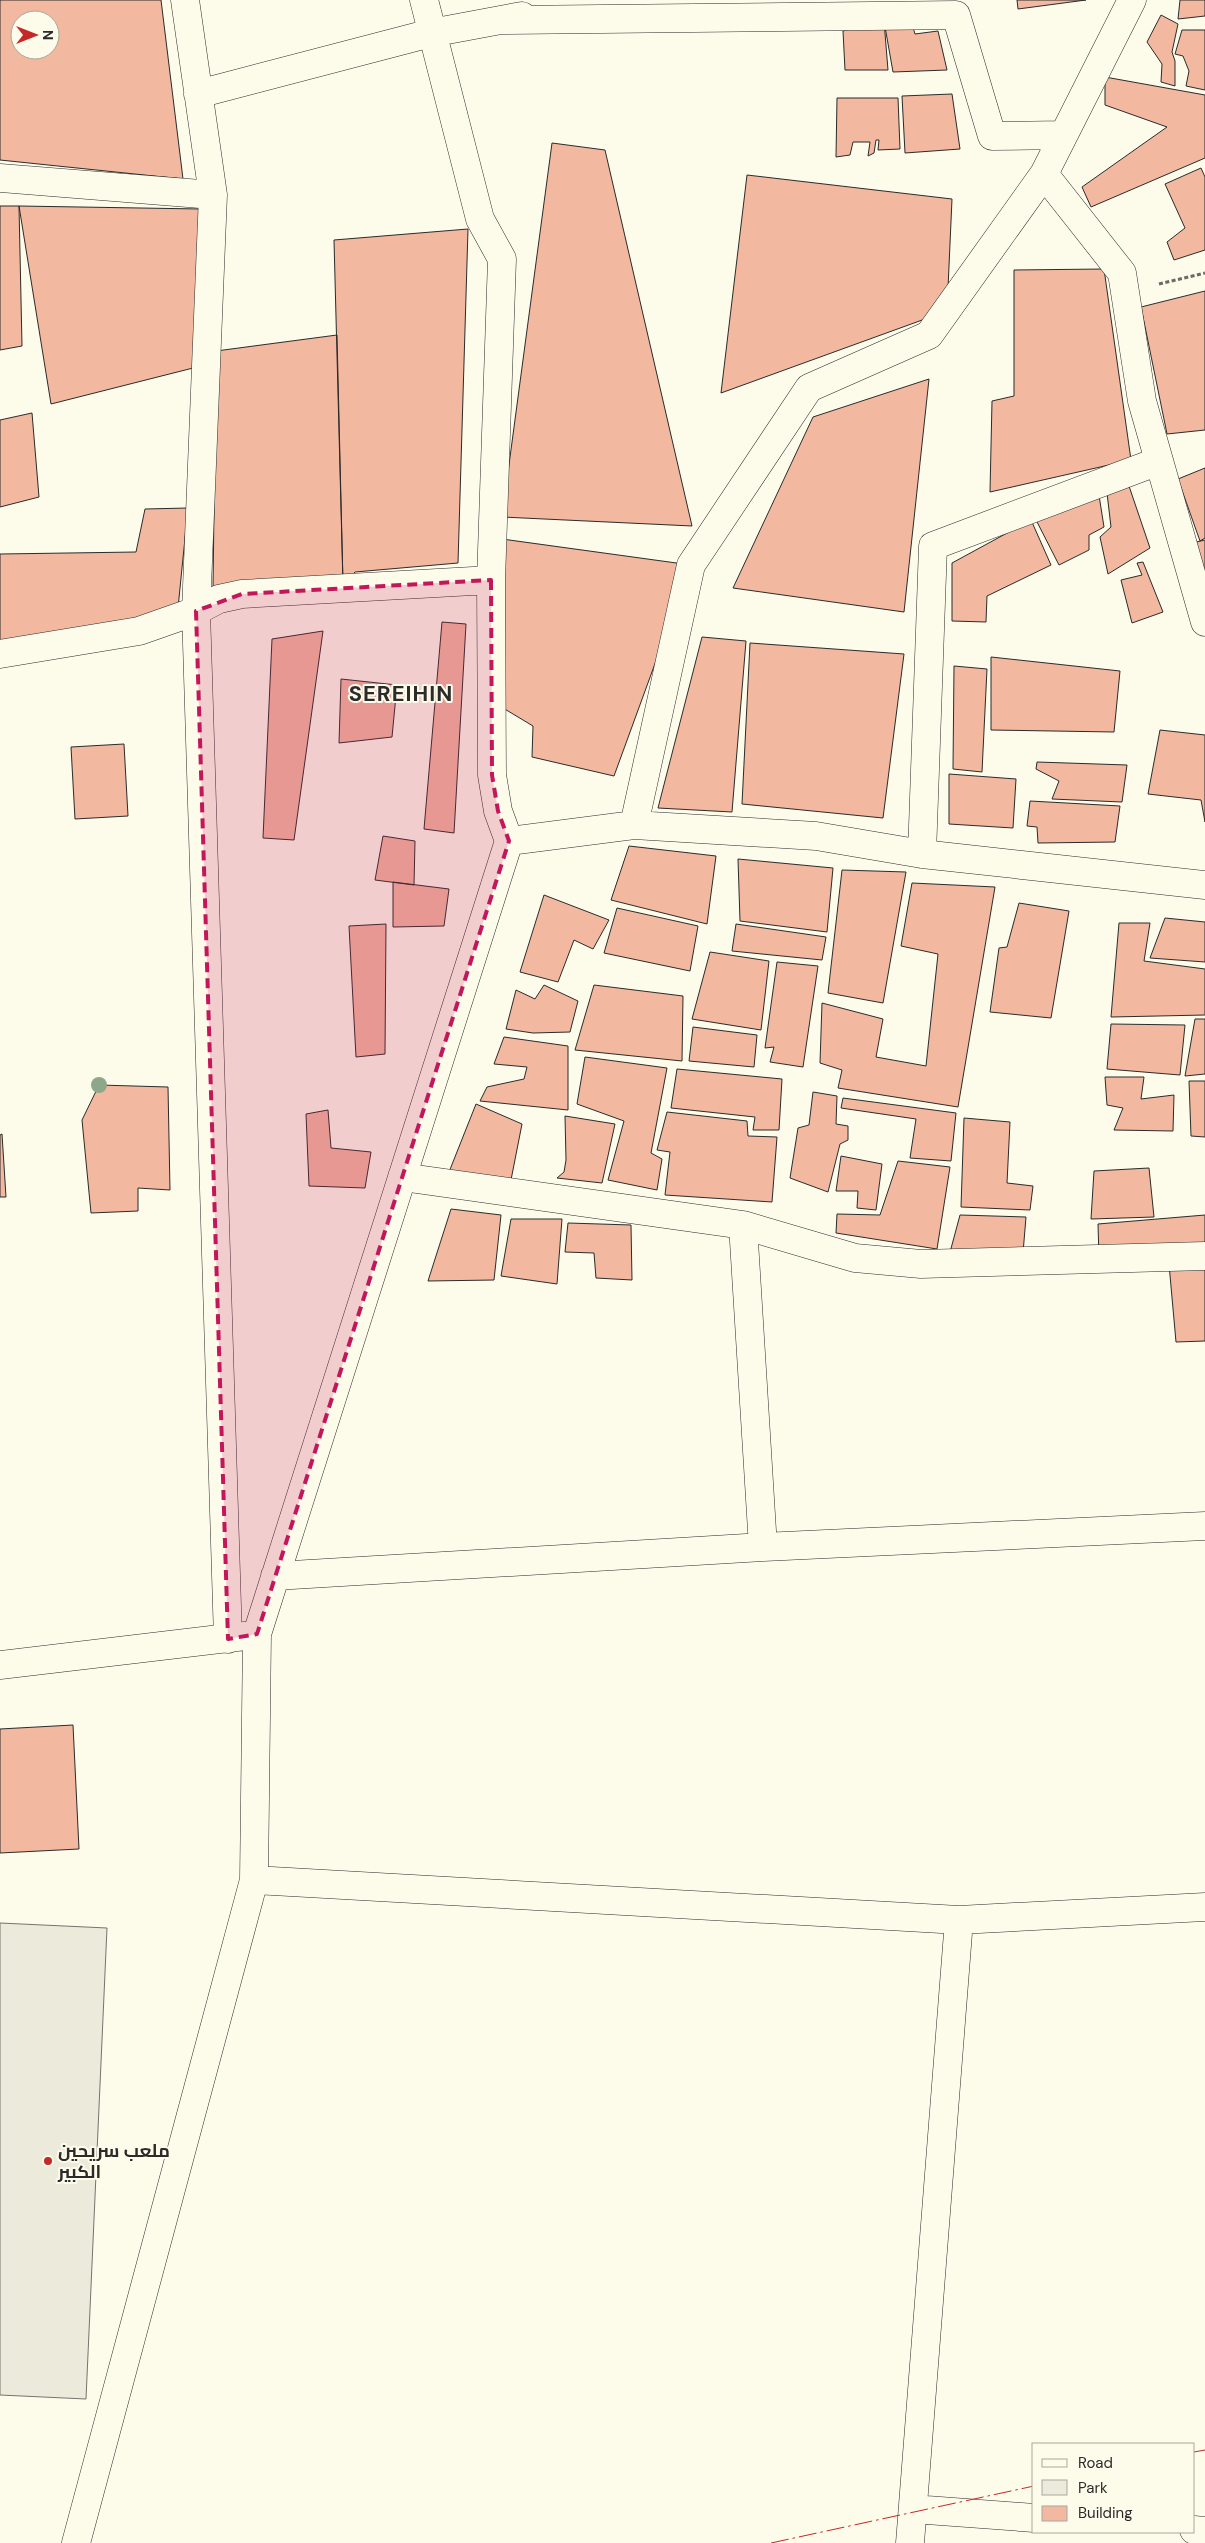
<svg xmlns="http://www.w3.org/2000/svg" width="1205" height="2543" font-family="'DM Sans',Cairo,sans-serif">
<style>
.green{fill:#ecebdb;stroke:#74746e}
.building{fill:#f2b8a0;stroke:#2b2b2b;fill-rule:evenodd}
.lines{fill:none;stroke-linecap:round;stroke-linejoin:round}
.minor-casing{stroke:#2b2b2b;stroke-width:29}
.path{stroke:#6a6964;stroke-width:3;stroke-dasharray:4 2.5;stroke-linecap:butt}
.minor{stroke:#fdfbea;stroke-width:28}
.power{stroke:#c62828;stroke-width:1;stroke-dasharray:18 4 2.5 4;stroke-linecap:butt}
.tree{fill:#8ea78a}
.marked{fill:#c2185b;fill-opacity:0.2;stroke:#c2185b;stroke-width:4;stroke-dasharray:10 6;stroke-linejoin:round}
.poi-dot{fill:#c62828;stroke:#fdfbea;stroke-width:2}
.labels{text-anchor:middle;dominant-baseline:central;stroke-width:4;stroke-linejoin:round;paint-order:stroke}
.poi-label{font-size:18px;font-weight:bold;fill:#2b2b2b;stroke:#fdfbea;text-anchor:start}
.district-label{font-size:22px;font-weight:bold;letter-spacing:1px;fill:#2b2b2b;stroke:#fdfbea}
</style>
<rect width="100%" height="100%" fill="#fdfbea"/>
<path class="green" d="M0,1923L107,1928L86,2399L0,2395Z"/>
<path class="building" d="M0,0H161L183,179L0,160ZM20,20H50V50H20Z
M1017,0H1086L1018,9Z
M1180,0H1205V16L1178,19Z
M1161,15L1178,24L1172,52L1175,61V86L1161,82L1162,64L1147,42Z
M884,21H911L915,34L938,31L947,70L893,72Z
M884,21L888,70H845L843,31Z
M1182,30H1205V90L1186,86L1189,71L1183,56L1175,54Z
M1105,77L1205,95V158L1091,207L1082,187L1167,127L1105,105Z
M952,94L960,149L905,153L902,96Z
M837,98H898L900,149L878,150L879,140H876L874,153L868,156L870,142H853L850,155L836,157Z
M552,143L605,150L692,526L502,517Z
M1201,168L1205,177V250L1174,260L1167,242L1185,228L1165,184Z
M747,175L952,199L947,311L721,393Z
M0,206H19L22,346L0,350Z
M19,206L201,209L197,367L51,404Z
M468,229L458,563L355,572L343,584L334,240Z
M1104,269L1131,460L990,492L992,401L1014,396V270Z
M1205,291V430L1167,434L1141,307Z
M337,335L343,584L213,588L216,351Z
M929,379L904,612L733,588L813,417Z
M32,413L39,497L0,507V420Z
M1205,468V538L1200,541L1178,479Z
M1129,486L1150,548L1108,574L1100,537L1111,527L1107,493Z
M1098,489L1104,527L1089,535V550L1059,565L1034,516Z
M188,508L177,618L0,652V554L136,552L145,509Z
M1031,520L1051,565L987,596L986,622L952,621V563Z
M502,539L691,565L614,776L532,757L533,726L493,702Z
M1205,540V622L1183,545Z
M1143,562L1163,612L1132,623L1121,580L1142,575L1137,563Z
M442,622L466,624L454,833L424,829Z
M323,631L294,840L263,838L272,639Z
M702,637L746,641L732,812L658,808Z
M750,643L904,654L883,818L742,804Z
M991,657L1120,671L1114,732L991,730Z
M954,666L987,669L982,772L953,769Z
M341,679L397,685L392,737L339,743Z
M1160,730L1205,735V822L1201,800L1148,794Z
M124,744L128,816L75,819L71,747Z
M1037,762L1127,765L1122,802L1052,799L1059,781L1036,769Z
M949,774L1016,779L1013,828L949,824Z
M1030,801L1120,806L1115,842L1038,843L1037,827L1027,826Z
M383,836L415,841L414,885L375,880Z
M629,846L716,856L707,924L611,900Z
M738,859L833,868L827,932L740,921Z
M842,870L906,872L883,1003L828,993Z
M393,882L449,889L444,926L393,927Z
M912,883L995,887L958,1107L838,1088L842,1070L820,1063L822,1003L883,1019L876,1057L926,1066L938,954L901,946Z
M544,895L609,920L593,949L574,940L558,982L520,972Z
M1019,903L1069,911L1051,1018L990,1012L999,948L1007,947Z
M617,908L698,926L690,971L604,953Z
M1165,918L1205,922V962L1150,958Z
M1119,923H1150L1144,961L1205,969V1015L1111,1017Z
M386,924L385,1054L356,1057L349,926Z
M736,924L826,937L822,960L732,951Z
M710,952L769,961L761,1030L692,1019Z
M777,962L818,966L803,1067L770,1062L774,1047L765,1048Z
M544,985L578,1001L570,1032L533,1033L506,1029L516,990L535,999Z
M594,985L683,996L682,1061L575,1050Z
M1195,1019H1205V1074L1185,1076Z
M1111,1024L1185,1025L1180,1075L1107,1069Z
M693,1027L757,1035L754,1067L689,1061Z
M504,1037L568,1046V1110L480,1101L487,1087L524,1079L527,1067L494,1064Z
M585,1057L667,1068L651,1153L662,1159L657,1190L608,1180L624,1121L577,1104Z
M677,1069L782,1079L779,1130H753L755,1117L671,1108Z
M1105,1077H1144L1141,1099L1174,1095L1173,1131L1114,1130L1123,1108L1107,1105Z
M1189,1081H1205V1137L1191,1136Z
M99,1085L168,1087L170,1190L138,1188V1211L91,1213L82,1120Z
M813,1092L837,1096L836,1124L848,1126V1140L840,1144L828,1192L790,1178L798,1128L809,1125Z
M843,1098L956,1113L951,1161L910,1158L916,1119L841,1108Z
M476,1104L522,1124L510,1185L449,1172Z
M328,1110L331,1148L371,1152L365,1188L309,1186L306,1114Z
M667,1112L747,1121L748,1136L777,1137L772,1202L665,1195L670,1152L657,1150Z
M565,1116L615,1124L602,1183L557,1178L564,1172L566,1160Z
M964,1118L1010,1122L1007,1183L1033,1186L1030,1210L961,1207Z
M2,1134L6,1197H0V1135Z
M841,1156L882,1164L876,1210L857,1208L858,1191H836Z
M898,1161L950,1167L937,1249L836,1233L837,1214L880,1215Z
M1149,1168L1154,1217L1091,1219L1094,1171Z
M451,1209L501,1215L494,1280L428,1281Z
M960,1215L1026,1217L1023,1253L949,1256Z
M1205,1215V1251L1099,1258L1098,1224Z
M511,1219H562L557,1284L501,1276Z
M568,1223L631,1225L632,1280L596,1278L594,1253L565,1252Z
M1205,1263V1341L1176,1342L1169,1264Z
M73,1725L79,1849L0,1853V1729Z"/>
<g class="lines">
<defs>
<path id="minor" d="M185,0L213,195L196,611L228,1639
M505,20L956,15L992,136L1063,135
M198,94L431,33L522,16
M1044,174L1122,273L1142,401L1205,622
M0,178L213,195
M0,654L139,631L196,611L219,599L242,594L491,580
M634,825L691,565L809,388L929,335L1044,174L1132,0
M509,841L634,825L816,836L922,854L1205,885
M922,854L933,546L1159,461
M402,1177L743,1225L855,1258L921,1264L1205,1256
M743,1225L763,1547
M275,1576L763,1547L1205,1526
M0,1665L245,1636
M254,1880L959,1920L1205,1907
M913,2509L1034,2518
M1194,2530L1205,2531
M76,2543L254,1880L257,1634L509,841L498,811L492,775L491,580L502,259L480,219L424,0
M910,2543L959,1920"/>
</defs>
<use href="#minor" class="minor-casing"/>
<path class="path" d="M1159,284L1205,273"/>
<use href="#minor" class="minor"/>
<path class="power" d="M1194,2452L1205,2450
M771,2543L1034,2486"/>
</g>
<circle class="tree" cx="99" cy="1085" r="8"/>
<path class="marked" d="M491,580L492,775L498,811L509,841L257,1634L228,1639L196,611L242,594Z"/>
<circle class="poi-dot" cx="48" cy="2161" r="5"/>
<g class="labels">
<g class="poi-label">
<text x="58" y="2151">ملعب سريحين<tspan x="58" dy="21">الكبير</tspan></text>
</g>
<g class="district-label">
<text x="401" y="693">SEREIHIN</text>
</g>
</g>
<rect x="1032" y="2443" width="162" height="90" fill="#fdfbea" stroke="#a9a89e"/>
<rect x="1042" y="2459" width="25" height="8" fill="#fdfbea" stroke="#a9a89e"/>
<text x="1078" y="2468" font-size="15" fill="#2b2b2b">Road</text>
<rect x="1042" y="2480" width="25" height="15" fill="#ecebdb" stroke="#a9a89e"/>
<text x="1078" y="2493" font-size="15" fill="#2b2b2b">Park</text>
<rect x="1042" y="2506" width="25" height="15" fill="#f2b8a0" stroke="#a9a89e"/>
<text x="1078" y="2518" font-size="15" fill="#2b2b2b">Building</text>
<g transform="translate(35 35) rotate(90)"><circle r="24" fill="#fdfbea" stroke="#a9a89e"/>
<path d="M0-4L9 19L0 12L-9 19Z" fill="#c62828"/>
<text y="-8" font-size="14" font-weight="bold" text-anchor="middle" fill="#2b2b2b">N</text>
</g>
</svg>
